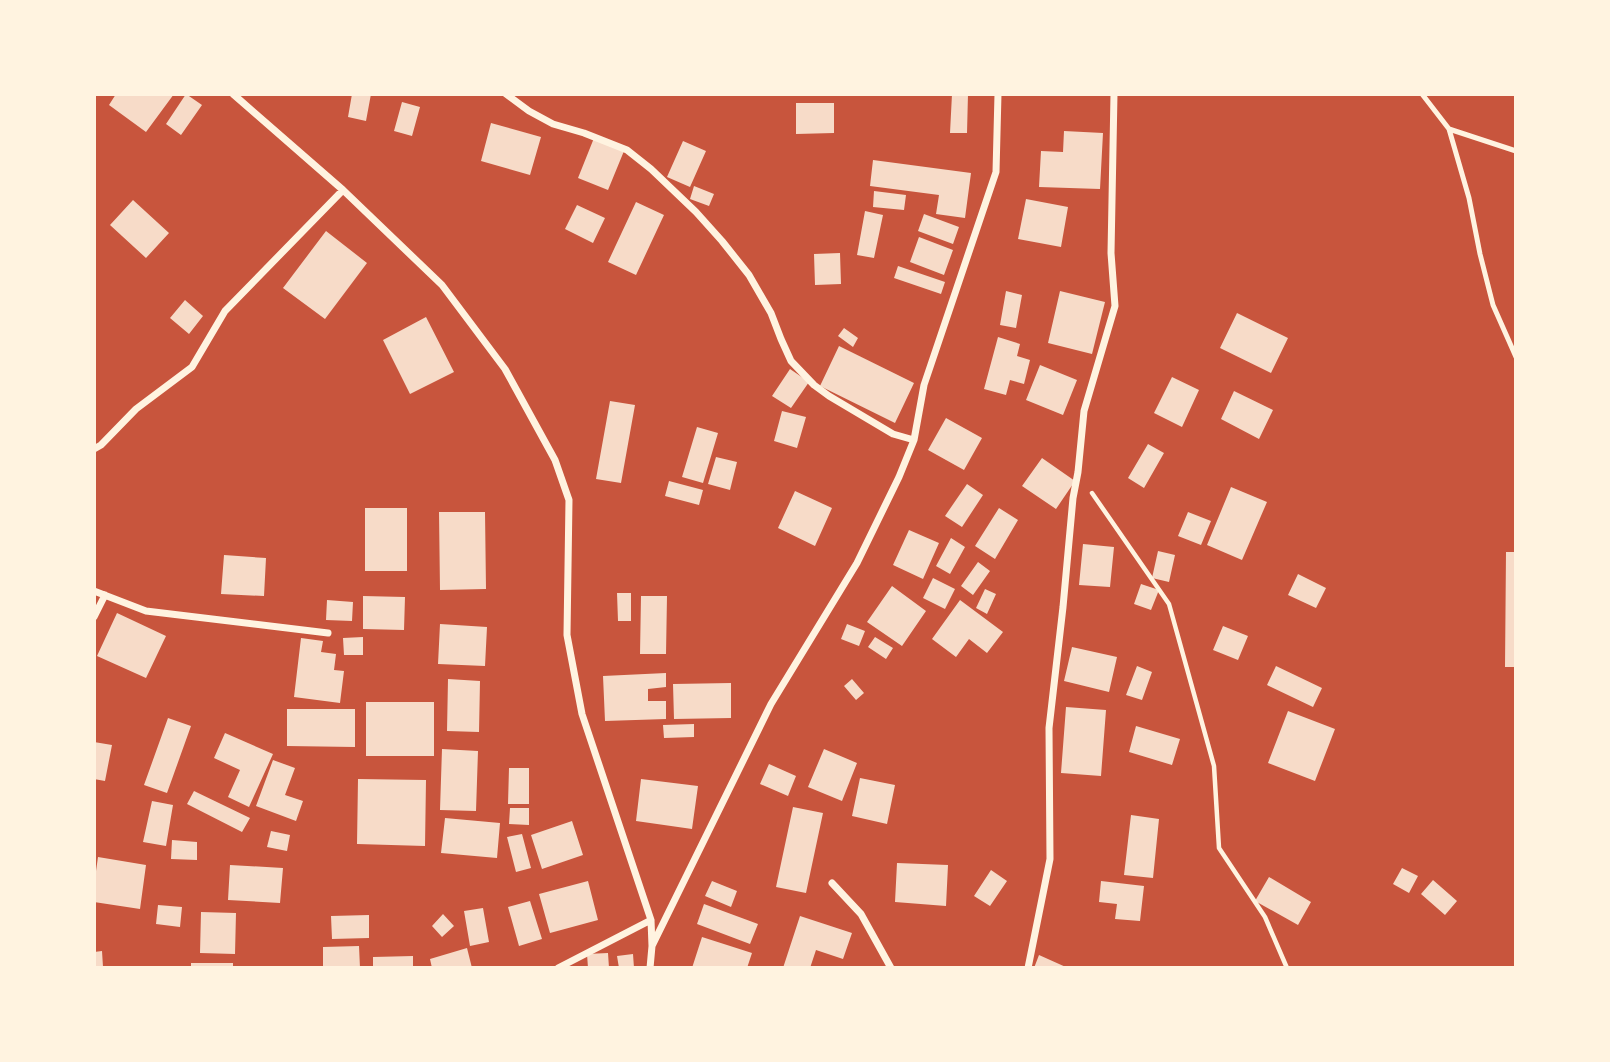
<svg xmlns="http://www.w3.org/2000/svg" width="1610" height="1062" font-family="Mulish,sans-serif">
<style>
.building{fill:#f7dbc8}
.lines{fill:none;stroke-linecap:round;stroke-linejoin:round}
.path{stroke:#fff3e0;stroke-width:4.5}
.service{stroke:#fff3e0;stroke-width:5}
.minor{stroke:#fff3e0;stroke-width:7}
</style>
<rect width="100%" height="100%" fill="#c8553d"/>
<path class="building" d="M116,94H174L146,132L109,105Z
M186,94L202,105L181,135L166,124Z
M352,94H371L366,121L348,117Z
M952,94H968L967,133H950Z
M402,102L420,107L412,136L394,131Z
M796,103H834V133L796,134Z
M491,123L541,137L530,175L481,161Z
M1064,131L1103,133L1100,189L1039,187L1041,151L1063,152Z
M594,138L624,151L608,190L578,178Z
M683,141L706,151L690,187L667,177Z
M873,160L971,173L965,218L936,214L939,195L870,186Z
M694,186L714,194L709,206L690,199Z
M874,191L906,195L904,210L873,207Z
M1026,199L1068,207L1061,247L1018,239Z
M133,200L169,233L146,258L110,225Z
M636,202L664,215L636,275L608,262Z
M577,205L605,218L593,243L565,229Z
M865,211L883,215L874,258L857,255Z
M924,214L959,227L953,244L918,231Z
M326,231L367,263L325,319L283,288Z
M919,237L953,250L944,275L910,262Z
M840,253L841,284L815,285L814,254Z
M898,266L945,282L941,294L894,278Z
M1006,291L1022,295L1016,328L1000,325Z
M1060,291L1105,302L1092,354L1048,343Z
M185,300L203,316L189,334L170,318Z
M1237,313L1288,338L1271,373L1220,348Z
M426,317L454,372L410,394L383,340Z
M844,328L858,338L853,347L838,336Z
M998,337L1020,344L1017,356L1030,360L1024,384L1010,380L1006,395L984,389Z
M839,346L914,383L895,423L820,386Z
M1040,365L1077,380L1063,415L1026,400Z
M790,369L809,382L791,408L772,396Z
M1172,377L1199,390L1182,427L1154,413Z
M1234,391L1273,410L1259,439L1221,419Z
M610,401L635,405L621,483L596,479Z
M782,411L806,417L797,448L774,441Z
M946,418L982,438L964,470L928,450Z
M697,427L718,433L703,483L682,477Z
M1148,444L1164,453L1144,488L1128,478Z
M716,457L737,462L730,490L708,484Z
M1042,458L1075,481L1056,509L1022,486Z
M669,481L703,490L699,505L665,496Z
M967,484L983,495L962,527L945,516Z
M1231,487L1267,502L1242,560L1207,545Z
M795,491L832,508L815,546L778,528Z
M365,508H407V571H365Z
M999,508L1018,520L995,559L975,546Z
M439,512H485L486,589L440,590Z
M1188,512L1211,521L1201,545L1178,536Z
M909,530L939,543L923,579L893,565Z
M951,538L965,547L950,574L936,566Z
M1083,544L1114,547L1110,587L1079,585Z
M1158,551L1175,555L1169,582L1152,578Z
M1506,552H1516V667H1505Z
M224,555L266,558L264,596L221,594Z
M978,562L990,571L973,595L961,586Z
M1298,574L1326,588L1316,608L1288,595Z
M933,578L955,589L945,609L923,598Z
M1141,584L1159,590L1151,610L1134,604Z
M892,586L926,611L902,646L867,622Z
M985,589L996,594L987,614L976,608Z
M617,593H631V621H618Z
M363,596L405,597L404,630L363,629Z
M641,596H667L666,654H640Z
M327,600L353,602L352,621L326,620Z
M960,600L1003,632L987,653L969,639L956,657L932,639Z
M117,613L166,636L146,678L97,656Z
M440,624L487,627L485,666L438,664Z
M847,624L865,631L859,646L841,639Z
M1223,626L1248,636L1238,660L1213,650Z
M363,637V655H344L343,638Z
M875,637L893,648L886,659L868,647Z
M301,638L323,641L321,652L336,654L334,670L344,671L340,703L294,697Z
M1072,647L1117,657L1109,692L1064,681Z
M1137,666L1152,672L1142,700L1126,695Z
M1276,666L1322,688L1313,707L1267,685Z
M666,673V687L648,689V701H666V719L605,721L603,676Z
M448,679L480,681L479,732L447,731Z
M852,679L864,693L856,700L844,686Z
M731,683V718L674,719L673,684Z
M366,702H434V756H366Z
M1066,707L1106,710L1101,776L1061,773Z
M287,709H355V747L287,746Z
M1288,711L1335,729L1315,781L1268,763Z
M168,718L191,726L167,793L144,785Z
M694,724V737L664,738L663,725Z
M1136,726L1180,739L1172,765L1129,752Z
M225,733L273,754L249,807L228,797L240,770L214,758Z
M94,742L112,745L105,781L94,779Z
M442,749L478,751L476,811L440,810Z
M824,749L857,763L842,801L808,787Z
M273,760L295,768L285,795L303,801L296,821L256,806Z
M769,764L796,776L788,796L760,784Z
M509,768H529V804H508Z
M860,778L895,785L887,824L852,816Z
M358,779L426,780L425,846L357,844Z
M641,779L698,786L692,829L636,821Z
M194,791L250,818L242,832L187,804Z
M152,801L173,805L166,846L143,842Z
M793,807L823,813L806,893L776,887Z
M510,808H529V825L509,824Z
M1131,815L1159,819L1153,878L1124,875Z
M445,818L500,823L497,858L441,853Z
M572,821L583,855L542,869L531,835Z
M271,831L290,835L287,851L267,847Z
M522,834L531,868L516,872L507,837Z
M172,840L197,842V860L171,859Z
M98,857L146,865L140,909L94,902V885Z
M897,863L948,865L946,906L895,902Z
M230,865L283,868L280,903L228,900Z
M1402,868L1418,876L1409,893L1393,884Z
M991,870L1007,881L990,906L974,896Z
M1269,877L1311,902L1298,925L1255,901Z
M1433,880L1457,901L1445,915L1421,894Z
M588,881L598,920L550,933L539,894Z
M712,881L737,891L731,907L705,896Z
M1101,881L1144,886L1140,921L1115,919L1117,904L1099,902Z
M530,901L542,939L519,946L508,907Z
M704,904L758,924L750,944L697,924Z
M158,905L182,907L180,927L156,924Z
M483,908L489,942L470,946L464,911Z
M201,912L236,913L235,954L200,953Z
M443,914L454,926L442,937L432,926Z
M369,915V938L332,939L331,916Z
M800,916L852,933L843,959L816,950L810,968H783Z
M702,937L752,953L747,968H692Z
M359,946L360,968H323V947Z
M467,948L472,968H432L430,959Z
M102,951L103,967H94V952Z
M608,953L609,968H588L587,954Z
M633,954L634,968H619L617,956Z
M1039,955L1068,968H1034Z
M413,956V968H373V957Z
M191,963H233V968H191Z"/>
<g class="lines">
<path class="path" d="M1092,493L1169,604L1214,766L1219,848L1265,917L1287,968"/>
<path class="service" d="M1422,94L1449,129L1516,151
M1449,129L1469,198L1480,254L1493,305L1516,357"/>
<path class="minor" d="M233,94L343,190L442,285L505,369L555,460L569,500L567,635L582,714L651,920L652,946
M506,94L529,111L553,124L584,133L627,150L651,169L696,212L722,241L749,275L771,313L781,339L791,361L814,385L829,396L893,434L914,440
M94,449L101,445L136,409L192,367L225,311L343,190
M94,591L146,611L328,633
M94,617L105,595
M832,883L861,914L891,968
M558,968L651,920
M650,968L652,946L771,704L857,563L899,477L914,440L924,385L996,172L998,94
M1028,968L1050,859L1049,728L1063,607L1073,498L1078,472L1084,411L1115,306L1111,253L1114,94"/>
</g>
<rect width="1610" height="1062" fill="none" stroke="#fff3e0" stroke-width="192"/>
</svg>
